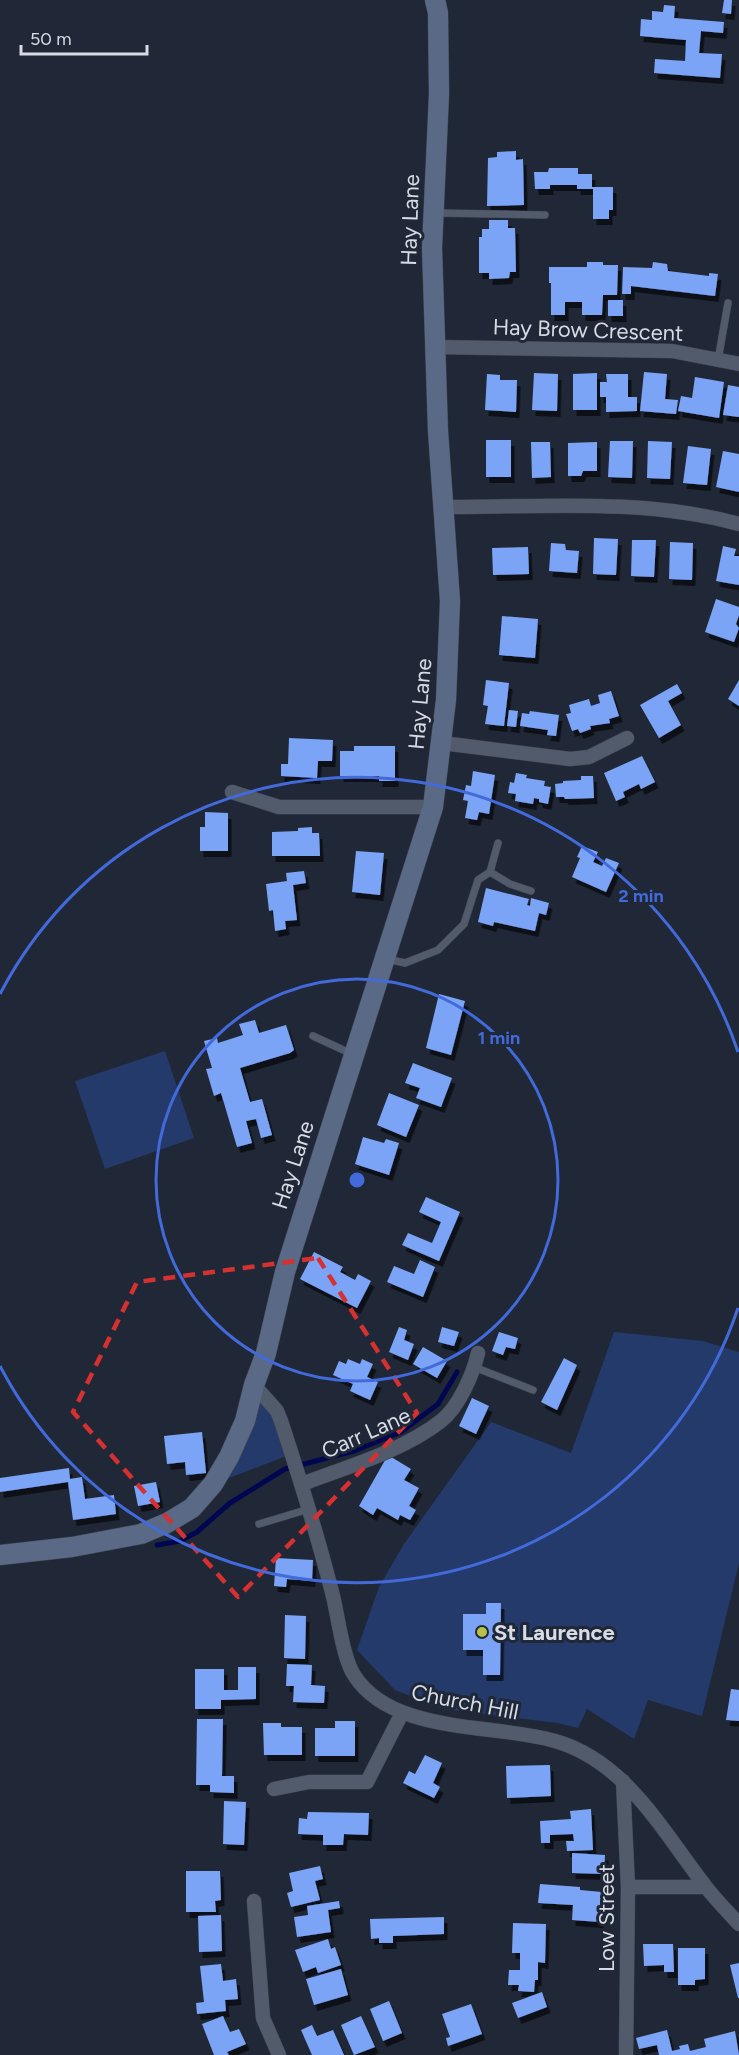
<svg xmlns="http://www.w3.org/2000/svg" width="739" height="2055" font-family="Figtree,sans-serif">
<style>
.green{fill:#243a6a}
.lines{fill:none;stroke-linecap:round;stroke-linejoin:round}
.stream{stroke:#000750;stroke-width:5}
.building{fill:#7ca4f6;filter:url(#shadow)}
.lane-casing{stroke:#3f4652;stroke-width:8}
.street-casing{stroke:#3f4652;stroke-width:15}
.secondary-casing{stroke:#3f4652;stroke-width:21}
.lane{stroke:#525b6c;stroke-width:7}
.street{stroke:#525b6c;stroke-width:14}
.secondary{stroke:#5a6986;stroke-width:20}
.marked{fill:none;stroke:#d63131;stroke-width:4.5;stroke-dasharray:12 8;stroke-linejoin:round}
.ring{fill:none;stroke:#426adb;stroke-width:3}
.poi-dot{fill:#b7c147;stroke:#202837;stroke-width:2}
.labels{text-anchor:middle;dominant-baseline:central;stroke-width:6;stroke-linejoin:round;paint-order:stroke}
.street-label{font-size:22px;fill:#d6dbe5;stroke:#202837}
.poi-label{font-size:22px;font-weight:bold;fill:#d6dbe5;stroke:#202837;text-anchor:start}
.centre{fill:#426adb;stroke:#202837;stroke-width:3}
.ring-label{font-size:18px;text-anchor:middle;font-weight:bold;fill:#426adb;stroke:#202837;stroke-width:6;stroke-linejoin:round;paint-order:stroke}
</style>
<defs>
<filter id="shadow"><feDropShadow dx="3.5" dy="6" stdDeviation="0" flood-color="#0009"/></filter>
</defs>
<rect width="100%" height="100%" fill="#202837"/>
<path class="green" d="M165,1051L194,1138L105,1169L75,1081Z
M614,1332L703,1341L739,1352V1563L702,1716L648,1700L634,1739L587,1709L578,1728L558,1723L443,1709L395,1690L357,1650L379,1587L404,1544L491,1422L571,1453Z
M254,1385L277,1411L292,1454L213,1484Z"/>
<g class="lines">
<path class="stream" d="M157,1545L180,1541L197,1532L230,1503L285,1469L354,1451L401,1432L438,1404L457,1372"/>
</g>
<path class="building" d="M724,0H732L731,14L722,13Z
M664,5L675,6L674,18L724,22L723,33L701,31L699,53L722,54L720,78L654,73L655,59L685,61L686,40L640,36L641,19L652,20V11L663,12Z
M516,151V160L523,159L524,205L487,206L488,158L497,157V152Z
M549,168H578V174H592V187H613V210H609V219H593V189H577V185H550V189H535L534,172H548Z
M489,220H508V228H515L516,272H510L509,278L489,279V273H479V237H482V229H489Z
M587,262H603V265H618L617,295H603L602,315H582V302H565V315H551V283H549V267H587Z
M653,262L667,264L668,271L709,276V273L718,274L715,296L631,286V294H622L623,267L652,268Z
M608,300H623V316H608Z
M644,372L667,374L665,399L678,400L676,414L640,411Z
M534,373L558,374L557,411L532,410Z
M597,373V410H573V374Z
M487,374L500,375V380H517L516,412L485,410Z
M606,374H628V397H637V411L606,412V397H600V382H607Z
M695,377L724,382L719,418L678,411L681,396L692,398Z
M728,385L739,387V417L723,415Z
M486,440H511V477H486Z
M610,441H633L632,478L608,477Z
M648,441L672,442L670,479L647,478Z
M531,442H550L551,477L532,478Z
M597,442V471H583L581,476H568V443Z
M688,446L711,449L707,485L683,483Z
M723,451L739,454V492L716,487Z
M594,538L618,539L616,575L593,574Z
M632,540H656L654,577L631,576Z
M670,542L693,543L692,580L669,579Z
M551,543L565,544L566,550L579,551L577,573L549,571Z
M723,546L736,549L734,556H739V585L716,581Z
M528,547L529,574L493,575L492,548Z
M716,599L739,607V615L736,624L739,628L734,642L705,632Z
M502,616L538,619L535,658L499,655Z
M486,680L509,683L504,726L485,724L488,706L483,705Z
M739,680V706L728,699Z
M677,684L682,693L668,701L681,725L659,738L640,705Z
M611,691L619,716L609,719L610,723L590,726L591,729L580,733L578,729L572,731L566,714L571,713L569,705L589,699L591,706L600,703L598,695Z
M509,710L518,711L516,727L507,726Z
M530,711L559,715L556,736L547,735L548,730L520,726L522,713L529,714Z
M289,738L333,740L332,761H318L317,778L281,776V764H288Z
M354,746H395V781H379V776H340V751H354Z
M642,756L655,782L641,789L639,784L623,792L625,797L616,801L604,773Z
M473,771L495,775L489,814L479,812L477,820L465,818L468,801L463,800L466,785L471,786Z
M516,773L527,775L526,778L545,781L544,786L551,787L548,804L539,802V799L534,798L533,804L515,801L516,794L508,793L510,782L514,783Z
M581,776H593L594,798L565,799L564,797H556L555,784L563,783V781L581,780Z
M205,812L228,813V851H200V827H205Z
M312,827V833H319L320,856H272V832L298,831V828Z
M582,846L598,852L593,862L602,866L606,858L619,863L606,892L572,877L580,858L577,857Z
M356,851L384,853L380,895L352,892Z
M304,871L306,883L293,885L297,920L285,921L286,929L275,931L273,910L269,911L266,884L287,881L286,873Z
M486,888L529,899L527,905L530,906L531,898L549,903L546,915L539,913L535,931L494,922L493,926L478,922Z
M439,994L465,1001L451,1055L426,1048Z
M255,1020L259,1033L286,1025L294,1050L290,1053L240,1068L250,1102L262,1099L272,1135L261,1138L256,1119L246,1121L252,1143L237,1147L221,1093L214,1096L206,1069L212,1068L204,1041L217,1038L218,1043L243,1035L239,1024Z
M413,1063L452,1078L441,1107L416,1098L420,1088L405,1083Z
M389,1093L419,1105L406,1137L377,1125Z
M363,1137L384,1143L386,1139L399,1143L389,1175L355,1164Z
M426,1197L460,1212L439,1261L402,1245L408,1233L432,1243L441,1222L419,1212Z
M314,1252L343,1267L340,1272L355,1280L358,1274L371,1281L357,1308L300,1279Z
M420,1260L435,1267L423,1297L387,1282L394,1266L414,1274Z
M399,1327L407,1330L404,1340L414,1344L408,1360L389,1352Z
M442,1327L459,1332L454,1346L438,1342Z
M499,1332L518,1338L515,1349L506,1347L503,1355L492,1351Z
M423,1347L447,1361L437,1378L413,1364Z
M564,1358L577,1365L557,1410L541,1402Z
M348,1359L360,1364L362,1359L373,1364L367,1377L378,1382L370,1400L350,1391L353,1384L333,1375L339,1361L346,1364Z
M472,1398L489,1406L476,1434L459,1426Z
M202,1432L206,1473L186,1475L185,1462L167,1464L164,1436Z
M388,1455L411,1469L404,1480L419,1488L409,1506L416,1510L410,1520L400,1515L398,1520L377,1508L373,1515L359,1506Z
M69,1468L70,1479L82,1477L85,1499L114,1495L116,1514L73,1520L68,1482L0,1492V1478Z
M156,1482L160,1502L138,1506L134,1486Z
M276,1558L313,1560L312,1581L287,1579L286,1587L274,1586Z
M486,1603H501L500,1675H483V1650H463V1614H486Z
M285,1615L306,1616L305,1659L284,1658Z
M287,1664L312,1665L311,1685L325,1686L324,1703L293,1702L294,1686H286Z
M238,1667H256V1699L221,1700V1709H195V1669H224V1690H238Z
M731,1689L739,1690V1721L726,1720Z
M197,1719H223L222,1776H234V1793L210,1792V1785H196Z
M335,1721H355V1756H315V1728H335Z
M263,1723H281V1727H302V1755H264Z
M425,1755L442,1763L433,1783L440,1787L434,1798L403,1783L409,1771L415,1774Z
M550,1765L551,1796L507,1798L506,1766Z
M224,1801L246,1802L244,1845L223,1844Z
M591,1809L593,1850L567,1851L566,1841H574L573,1834L550,1835V1843H541L540,1821L571,1819L570,1811Z
M308,1812L369,1813L368,1835L344,1834L343,1845H323V1835L298,1834L299,1818L307,1819Z
M572,1853L605,1855L604,1874L572,1873Z
M320,1866L323,1879L315,1881L320,1900L291,1907L287,1893L293,1891L289,1873Z
M186,1871H220L221,1900L215,1901L216,1912H186Z
M540,1884L580,1887V1890L602,1892L600,1922L572,1920L573,1905L538,1903Z
M339,1901L340,1908L328,1910L331,1932L297,1937L294,1917L308,1915L307,1906Z
M221,1915L222,1951L199,1952L198,1916Z
M444,1917V1934L393,1936V1943H379V1938L371,1939L370,1919Z
M513,1923L546,1924L545,1963L538,1962V1980H535L534,1992L518,1991L519,1985H508L509,1970H520V1953H512Z
M328,1939L331,1949L335,1947L341,1965L318,1973L316,1967L303,1972L295,1950Z
M643,1944H673L674,1972H664V1965L644,1966Z
M678,1948H705V1979L695,1980V1985H678Z
M739,1963V1998H738L730,1965Z
M221,1964L223,1981L236,1979L238,1999L225,2000L226,2011L197,2014L196,2003L204,2002L200,1966Z
M341,1969L348,1995L314,2005L306,1979Z
M542,1992L547,2007L518,2018L512,2003Z
M389,2001L402,2033L383,2041L370,2009Z
M471,2004L482,2034L448,2046L446,2038L450,2037L442,2014Z
M223,2016L230,2032L239,2029L246,2044L227,2052L229,2055H214L202,2024Z
M361,2016L375,2047L354,2055L341,2025Z
M312,2025L317,2036L333,2030L344,2055H312L301,2030Z
M667,2030L672,2051L680,2049L679,2046L688,2044L690,2051L706,2047L704,2039L735,2031L739,2055H659L657,2045L639,2049L636,2038Z"/>
<g class="lines">
<defs>
<path id="lane" d="M436,213L545,215
M718,360L728,303
M490,872L498,843
M387,959L405,963L438,950L464,924L478,880L490,872L510,884L531,891
M313,1036L352,1054
M474,1367L533,1390
M259,1524L309,1509"/>
<path id="street" d="M434,347L672,351L739,364
M445,507C542,507 644,498 739,524
M442,743L570,759L589,757L627,738
M232,792L279,807H433
M254,1385L277,1411L281,1421C300,1479 318,1537 333,1596C338,1617 343,1658 354,1675C392,1735 494,1723 555,1741C626,1761 663,1832 706,1887C716,1900 728,1912 739,1924
M302,1484C346,1467 403,1451 441,1421C459,1407 473,1374 478,1353
M623,1781L628,1887L626,2055
M274,1789L309,1782H367L402,1713
M628,1887H706
M254,1901L263,2018L279,2055"/>
<path id="secondary" d="M0,1555L72,1547L141,1534L167,1523L192,1508L213,1484L229,1457L245,1421L254,1385L266,1353L285,1272L433,807L446,700L450,601L438,431L432,248L439,94L438,13L435,0"/>
</defs>
<use href="#lane" class="lane-casing"/>
<use href="#street" class="street-casing"/>
<use href="#secondary" class="secondary-casing"/>
<use href="#lane" class="lane"/>
<use href="#street" class="street"/>
<use href="#secondary" class="secondary"/>
</g>
<path class="marked" d="M318,1258L417,1413L238,1597L73,1412L137,1282Z"/>
<g class="ring">
<circle cx="357" cy="1180" r="201"/>
<path d="M738 1308A402 402 0 0 1 0 1366M0 994A402 402 0 0 1 738 1052"/>
</g>
<circle class="poi-dot" cx="482" cy="1632" r="6"/>
<g class="labels">
<g class="street-label">
<text transform="translate(410 220) rotate(-88)">Hay Lane</text>
<text transform="translate(588 330) rotate(2)">Hay Brow Crescent</text>
<text transform="translate(420 704) rotate(-85)">Hay Lane</text>
<text transform="translate(293 1165) rotate(-72)">Hay Lane</text>
<text transform="translate(366 1433) rotate(-24)">Carr Lane</text>
<text transform="translate(465 1702) rotate(11)">Church Hill</text>
<text transform="translate(606 1918) rotate(-90)">Low Street</text>
</g>
<g class="poi-label">
<text x="494" y="1632">St Laurence</text>
</g>
</g>
<circle cx="357" cy="1180" r="9" class="centre"/>
<g class="ring-label">
<text x="641" y="902">2 min</text>
<text x="499" y="1044">1 min</text>
</g>
<path d="M21 45v9h126v-9" fill="none" stroke="#d6dbe5" stroke-width="3"/>
<text x="30" y="45" font-size="18" fill="#d6dbe5" stroke="#202837" stroke-width="4.5" paint-order="stroke">50 m</text>
</svg>
